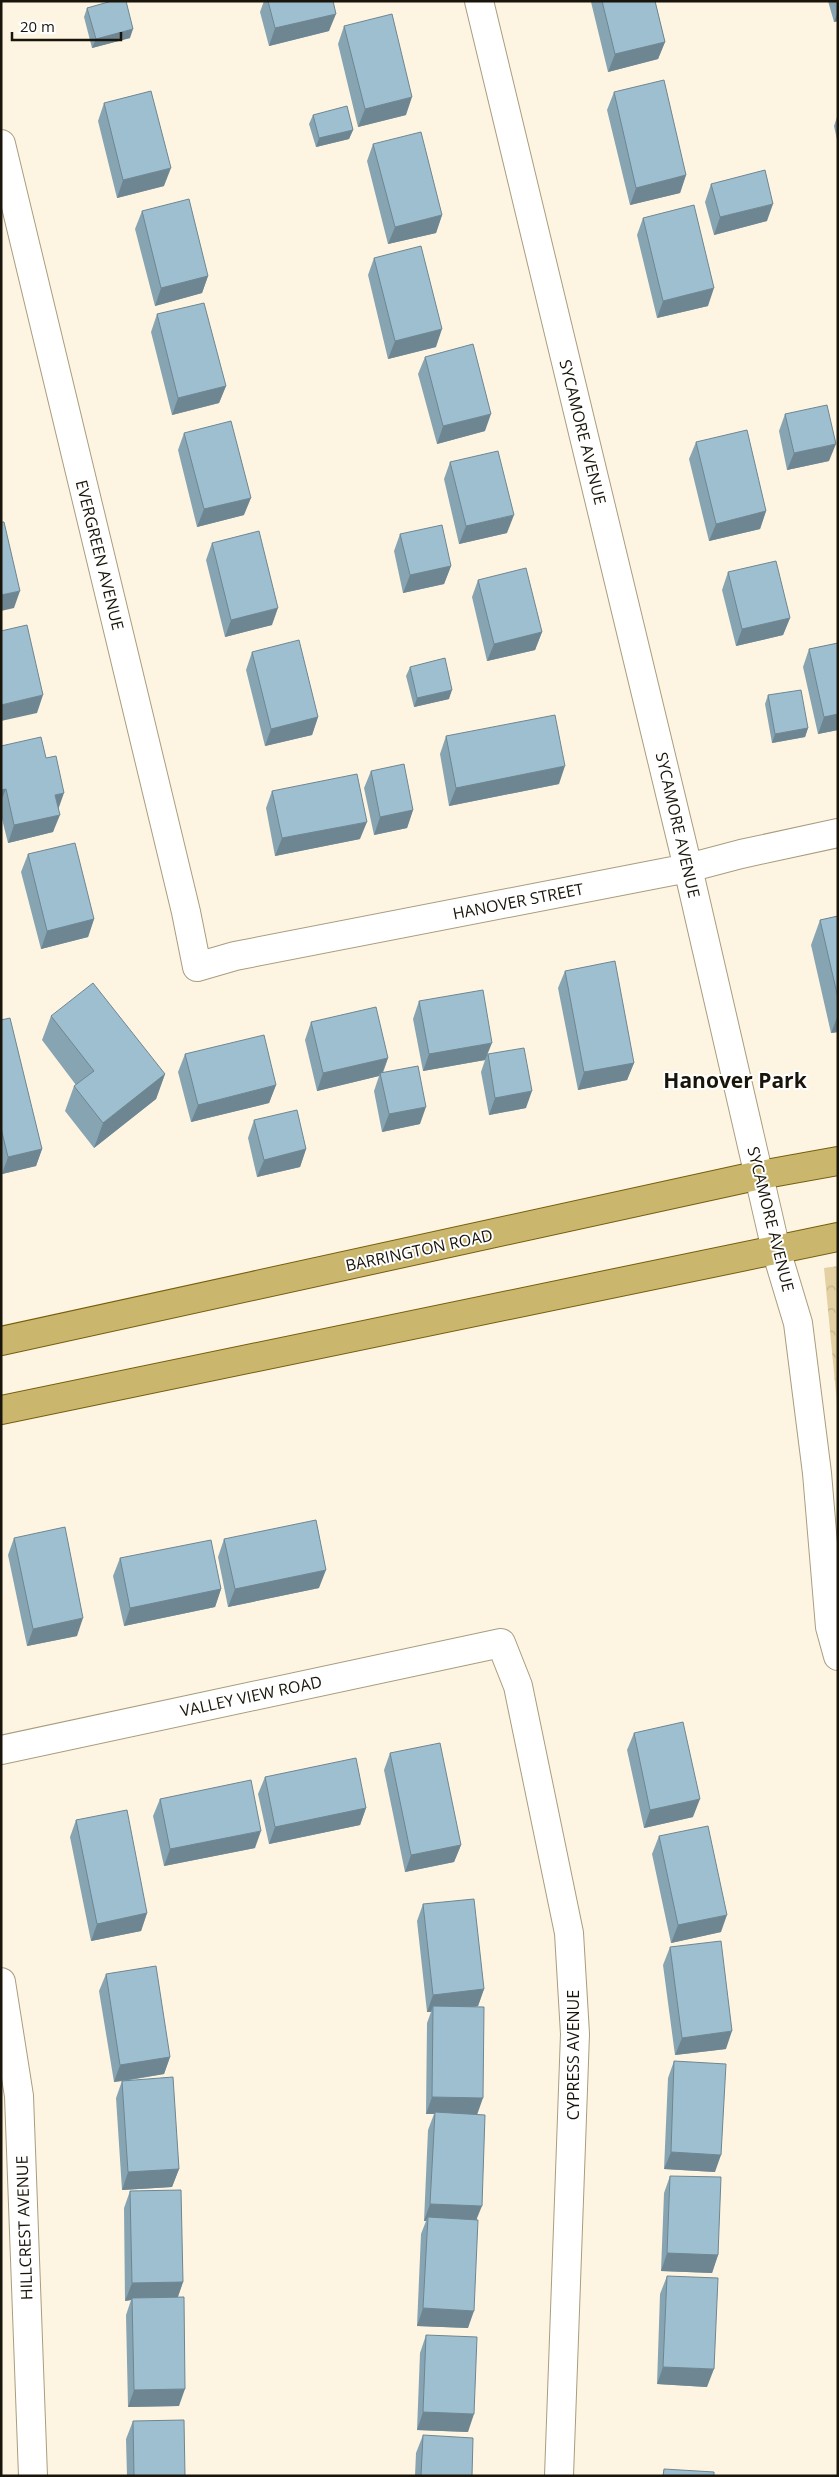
<svg xmlns="http://www.w3.org/2000/svg" width="839" height="2477" font-family="'Open Sans',sans-serif">
<style>
.park{fill:url(#park-crowns)}
.lines{fill:none;stroke-linecap:round;stroke-linejoin:round}
.minor-casing{stroke:#a99d7f;stroke-width:30}
.major-casing{stroke:#775e0d;stroke-width:30}
.minor{stroke:#fff;stroke-width:28}
.major{stroke:#cbb66e;stroke-width:28}
.wall{fill:#87a4b3}
.shaded-wall{fill:#6e8692}
.building{fill:#9dbfd0;stroke:#6e8692}
.labels{text-anchor:middle;dominant-baseline:central;stroke-width:4;stroke-linejoin:round;paint-order:stroke}
.street-label{font-size:16px;fill:#19150a;stroke:#fff}
.district-label{font-size:21px;font-weight:bold;fill:#19150a;stroke:#fff}
</style>
<defs>
<pattern id="park-crowns" width="20" height="18" patternUnits="userSpaceOnUse" patternTransform="scale(1.25)"><rect width="20" height="18" fill="#e3d1a3"/><path d="M2 6a3 3 0 1 1 6 0M12 15a3 3 0 1 1 6 0" fill="none" stroke="#c2b38b"/></pattern>
</defs>
<rect width="100%" height="100%" fill="#fdf5e2"/>
<path class="park" d="M838,1266V1414L824,1268Z"/>
<g class="lines">
<defs>
<path id="minor" d="M479,1L688,868L776,1250L798,1323L817,1473L830,1627L838,1656
M1,144L186,912L197,967L235,956L688,868L741,854L838,833
M1,1750L501,1643L518,1686L569,1933L575,2034L559,2476
M1,1982L19,2096L33,2476"/>
<path id="major" d="M1,1341L760,1175L838,1161
M1,1410L838,1237"/>
</defs>
<use href="#minor" class="minor-casing"/>
<use href="#major" class="major-casing"/>
<use href="#minor" class="minor"/>
<use href="#major" class="major"/>
</g>
<path class="wall" d="M264,1H333L329,31L269,46L260,12Z
M592,1H655L665,42L658,59L608,72L591,2Z
M828,1H838V21L834,22Z
M87,8L130,38L92,48L84,17Z
M344,26L406,115L358,127L338,44Z
M614,92L686,175L680,193L630,205L607,110Z
M104,103L164,186L117,198L98,121Z
M313,115L353,130L349,139L316,147L309,124Z
M837,117H838V144L834,126Z
M373,144L442,215L436,233L388,244L367,161Z
M711,184L767,221L714,235L705,202Z
M142,211L208,276L202,293L155,306L135,229Z
M643,218L708,306L657,318L637,235Z
M374,258L436,347L388,359L368,275Z
M157,314L226,386L219,403L172,415L151,332Z
M425,357L485,431L437,444L418,374Z
M785,414L829,461L787,470L779,431Z
M184,433L244,515L197,527L178,450Z
M696,442L766,511L760,529L709,541L689,459Z
M450,462L507,533L459,544L444,479Z
M400,534L451,566L444,584L403,593L394,551Z
M212,543L272,625L225,637L206,560Z
M728,572L790,618L783,635L736,646L722,590Z
M478,580L542,632L535,650L487,661L472,597Z
M838,643V730L818,734L803,667L809,649Z
M252,652L318,717L312,735L265,746L246,670Z
M410,667L449,699L414,707L406,676Z
M768,695L808,728L805,737L772,743L765,704Z
M446,736L559,784L449,806L440,754Z
M1,746L58,809L53,832L8,843L1,815Z
M371,771L413,810L407,828L374,835L364,788Z
M272,791L360,839L275,856L266,808Z
M28,854L94,919L88,937L41,949L21,872Z
M838,916V1032L831,1033L811,945L820,920Z
M565,971L634,1063L627,1080L578,1090L558,988Z
M419,1001L488,1054L526,1108L489,1115L481,1072L485,1060L423,1071L413,1019Z
M51,1016L165,1074L156,1099L94,1148L65,1111L74,1086L76,1085L42,1040Z
M1,1020L42,1149L36,1166L2,1174L1,1172Z
M311,1022L388,1058L383,1073L420,1124L382,1132L374,1091L379,1076L317,1091L305,1040Z
M185,1054L276,1085L269,1103L191,1122L178,1072Z
M254,1120L306,1149L300,1167L257,1177L248,1138Z
M14,1538L77,1636L27,1646L8,1555Z
M224,1539L319,1588L228,1607L218,1557Z
M120,1558L221,1589L215,1607L124,1626L113,1576Z
M634,1733L693,1817L644,1828L627,1750Z
M390,1753L461,1845L454,1862L405,1872L384,1770Z
M265,1777L366,1808L360,1825L269,1844L258,1794Z
M160,1799L255,1848L164,1866L153,1816Z
M76,1820L147,1913L141,1931L91,1941L70,1837Z
M659,1836L721,1932L671,1943L652,1854Z
M423,1904L484,1989L478,2006L475,2007L477,2115V2220L468,2328L417,2326L421,2234L426,2221H424L428,2130L434,2114H426L427,2023L431,2012H427L417,1921Z
M670,1947L726,2049L675,2055L663,1965Z
M106,1974L170,2057L164,2074L125,2081L179,2169L172,2187L122,2190L116,2098L122,2081L114,2082L99,1991Z
M674,2061L715,2172L664,2169L668,2078Z
M670,2176L718,2255L712,2273L661,2271L664,2193Z
M130,2191L183,2282L178,2297L179,2406L128,2407L126,2315L131,2300L125,2301L124,2208Z
M667,2276L707,2387L657,2384L660,2294Z
M426,2335L468,2432L417,2430L420,2353Z
M133,2421L185,2476H127L126,2439Z
M423,2435L472,2476H415L416,2453Z"/>
<path class="shaded-wall" d="M838,11V21L834,22Z
M336,14L329,31L269,46L275,28Z
M133,29L130,38L92,48L96,39Z
M665,42L658,59L608,72L615,54Z
M412,97L406,115L358,127L365,109Z
M353,130L349,139L316,147L319,138Z
M171,168L164,186L117,198L123,180Z
M686,175L680,193L630,205L636,188Z
M773,204L767,221L714,235L720,217Z
M442,215L436,233L388,244L395,227Z
M208,276L202,293L155,306L161,288Z
M714,288L708,306L657,318L663,301Z
M442,329L436,347L388,359L395,341Z
M226,386L219,403L172,415L178,398Z
M491,414L485,431L437,444L443,426Z
M836,444L829,461L787,470L794,453Z
M251,498L244,515L197,527L204,509Z
M766,511L760,529L709,541L716,524Z
M514,515L507,533L459,544L466,526Z
M451,566L444,584L403,593L410,575Z
M20,591L14,608L1,611V595Z
M278,608L272,625L225,637L231,620Z
M790,618L783,635L736,646L742,629Z
M542,632L535,650L487,661L494,644Z
M452,690L449,699L414,707L417,698Z
M43,695L37,713L1,721V705Z
M838,714V730L818,734L824,717Z
M318,717L312,735L265,746L271,729Z
M808,728L805,737L772,743L775,734Z
M565,766L559,784L449,806L456,788Z
M6,789L1,801V790Z
M64,793L58,810L55,795Z
M413,810L407,828L374,835L380,817Z
M60,815L53,832L8,843L14,825Z
M367,822L360,839L275,856L282,838Z
M94,919L88,937L41,949L47,931Z
M838,1015V1032L831,1033Z
M492,1043L485,1060L423,1071L429,1054Z
M388,1058L381,1076L380,1073L379,1076L317,1091L323,1073Z
M634,1063L627,1080L578,1090L584,1072Z
M165,1074L156,1099L94,1148L103,1123Z
M276,1085L269,1103L191,1122L198,1105Z
M532,1091L526,1108L489,1115L495,1098Z
M426,1107L420,1124L382,1132L389,1114Z
M42,1149L36,1166L2,1174L8,1157Z
M306,1149L300,1167L257,1177L264,1160Z
M326,1570L319,1588L228,1607L235,1589Z
M221,1589L215,1607L124,1626L130,1608Z
M83,1618L77,1636L27,1646L33,1629Z
M700,1799L693,1817L644,1828L650,1810Z
M366,1808L360,1825L269,1844L275,1827Z
M261,1831L255,1848L164,1866L170,1849Z
M461,1845L454,1862L405,1872L411,1855Z
M147,1913L141,1931L91,1941L97,1924Z
M727,1915L721,1932L671,1943L678,1925Z
M484,1989L478,2006L433,2012V2006L431,2012H427L433,1995Z
M732,2031L726,2049L675,2055L682,2038Z
M170,2057L164,2074L114,2082L120,2065Z
M432,2097L483,2098L477,2115L435,2112L434,2114H426Z
M671,2152L721,2155L715,2172L664,2169Z
M179,2169L172,2187L122,2190L128,2172Z
M430,2204L482,2206L475,2223L428,2217L426,2221H424Z
M667,2253L718,2255L712,2273L661,2271Z
M183,2282L177,2299L132,2298L131,2300L125,2301L132,2283Z
M423,2308L474,2311L468,2328L417,2326Z
M663,2367L714,2369L707,2387L657,2384Z
M185,2389L179,2406L128,2407L134,2390Z
M423,2412L474,2414L468,2432L417,2430Z"/>
<path class="building" d="M112,1H126L133,29L96,39L87,8Z
M268,1H333L336,14L275,28Z
M602,1H655L665,42L615,54Z
M392,14L412,97L365,109L344,26Z
M664,80L686,175L636,188L614,92Z
M151,91L171,168L123,180L104,103Z
M347,106L353,130L319,138L313,115Z
M421,132L442,215L395,227L373,144Z
M765,170L773,204L720,217L711,184Z
M189,199L208,276L161,288L142,211Z
M694,205L714,288L663,301L643,218Z
M421,246L442,329L395,341L374,258Z
M204,303L226,386L178,398L157,314Z
M473,344L491,414L443,426L425,357Z
M827,405L836,444L794,453L785,414Z
M231,421L251,498L204,509L184,433Z
M747,430L766,511L716,524L696,442Z
M498,451L514,515L466,526L450,462Z
M1,522H4L20,591L1,595Z
M442,525L451,566L410,575L400,534Z
M259,531L278,608L231,620L212,543Z
M776,561L790,618L742,629L728,572Z
M526,568L542,632L494,644L478,580Z
M27,625L43,695L1,705V631Z
M299,640L318,717L271,729L252,652Z
M838,643V714L824,717L809,649Z
M445,658L452,690L417,698L410,667Z
M801,690L808,728L775,734L768,695Z
M555,715L565,766L456,788L446,736Z
M41,737L46,758L56,756L64,793L55,795L60,815L14,825L6,789L1,790V746Z
M404,764L413,810L380,817L371,771Z
M357,774L367,822L282,838L272,791Z
M75,843L94,919L47,931L28,854Z
M838,916V998L820,920Z
M615,961L634,1063L584,1072L565,971Z
M93,983L165,1074L103,1123L74,1086L94,1071L51,1016Z
M483,990L492,1043L429,1054L419,1001Z
M376,1007L388,1058L323,1073L311,1022Z
M10,1018L42,1149L8,1157L1,1128V1020Z
M264,1035L276,1085L198,1105L185,1054Z
M524,1048L532,1091L495,1098L488,1054Z
M418,1066L426,1107L389,1114L380,1073Z
M297,1110L306,1149L264,1160L254,1120Z
M316,1520L326,1570L235,1589L224,1539Z
M65,1527L83,1618L33,1629L14,1538Z
M211,1540L221,1589L130,1608L120,1558Z
M683,1722L700,1799L650,1810L634,1733Z
M440,1743L461,1845L411,1855L390,1753Z
M356,1758L366,1808L275,1827L265,1777Z
M251,1780L261,1831L170,1849L160,1799Z
M127,1810L147,1913L97,1924L76,1820Z
M708,1826L727,1915L678,1925L659,1836Z
M474,1899L484,1989L433,1995L423,1904Z
M721,1941L732,2031L682,2038L670,1947Z
M156,1966L170,2057L120,2065L106,1974Z
M433,2006L484,2007L483,2098L432,2097Z
M674,2061L726,2064L721,2155L671,2152Z
M173,2077L179,2169L128,2172L122,2081Z
M435,2112L485,2115L482,2206L430,2204Z
M670,2176L721,2177L718,2255L667,2253Z
M181,2190L183,2282L132,2283L130,2191Z
M428,2217L478,2220L474,2311L423,2308Z
M667,2276L718,2278L714,2369L663,2367Z
M184,2297L185,2389L134,2390L132,2298Z
M426,2335L477,2337L474,2414L423,2412Z
M184,2420L185,2476H134L133,2421Z
M423,2435L473,2438L472,2476H421Z
M664,2469L714,2472V2476H663Z"/>
<g class="labels">
<g class="street-label">
<text transform="translate(583 432) rotate(76)">SYCAMORE AVENUE</text>
<text transform="translate(100 555) rotate(76)">EVERGREEN AVENUE</text>
<text transform="translate(678 825) rotate(77)">SYCAMORE AVENUE</text>
<text transform="translate(518 901) rotate(-11)">HANOVER STREET</text>
<text transform="translate(771 1219) rotate(76)">SYCAMORE AVENUE</text>
<text transform="translate(419 1250) rotate(-12)">BARRINGTON ROAD</text>
<text transform="translate(251 1696) rotate(-12)">VALLEY VIEW ROAD</text>
<text transform="translate(573 2055) rotate(-90)">CYPRESS AVENUE</text>
<text transform="translate(24 2228) rotate(-92)">HILLCREST AVENUE</text>
</g>
<g class="district-label">
<text x="735" y="1080">Hanover Park</text>
</g>
</g>
<rect width="839" height="2477" fill="none" stroke="#19150a" stroke-width="5"/>
<path d="M12 32v8h109v-8" fill="none" stroke="#19150a" stroke-width="2.5"/>
<text x="20" y="32" font-size="15" fill="#19150a" stroke="#ffffff" stroke-width="4" paint-order="stroke">20 m</text>
</svg>
